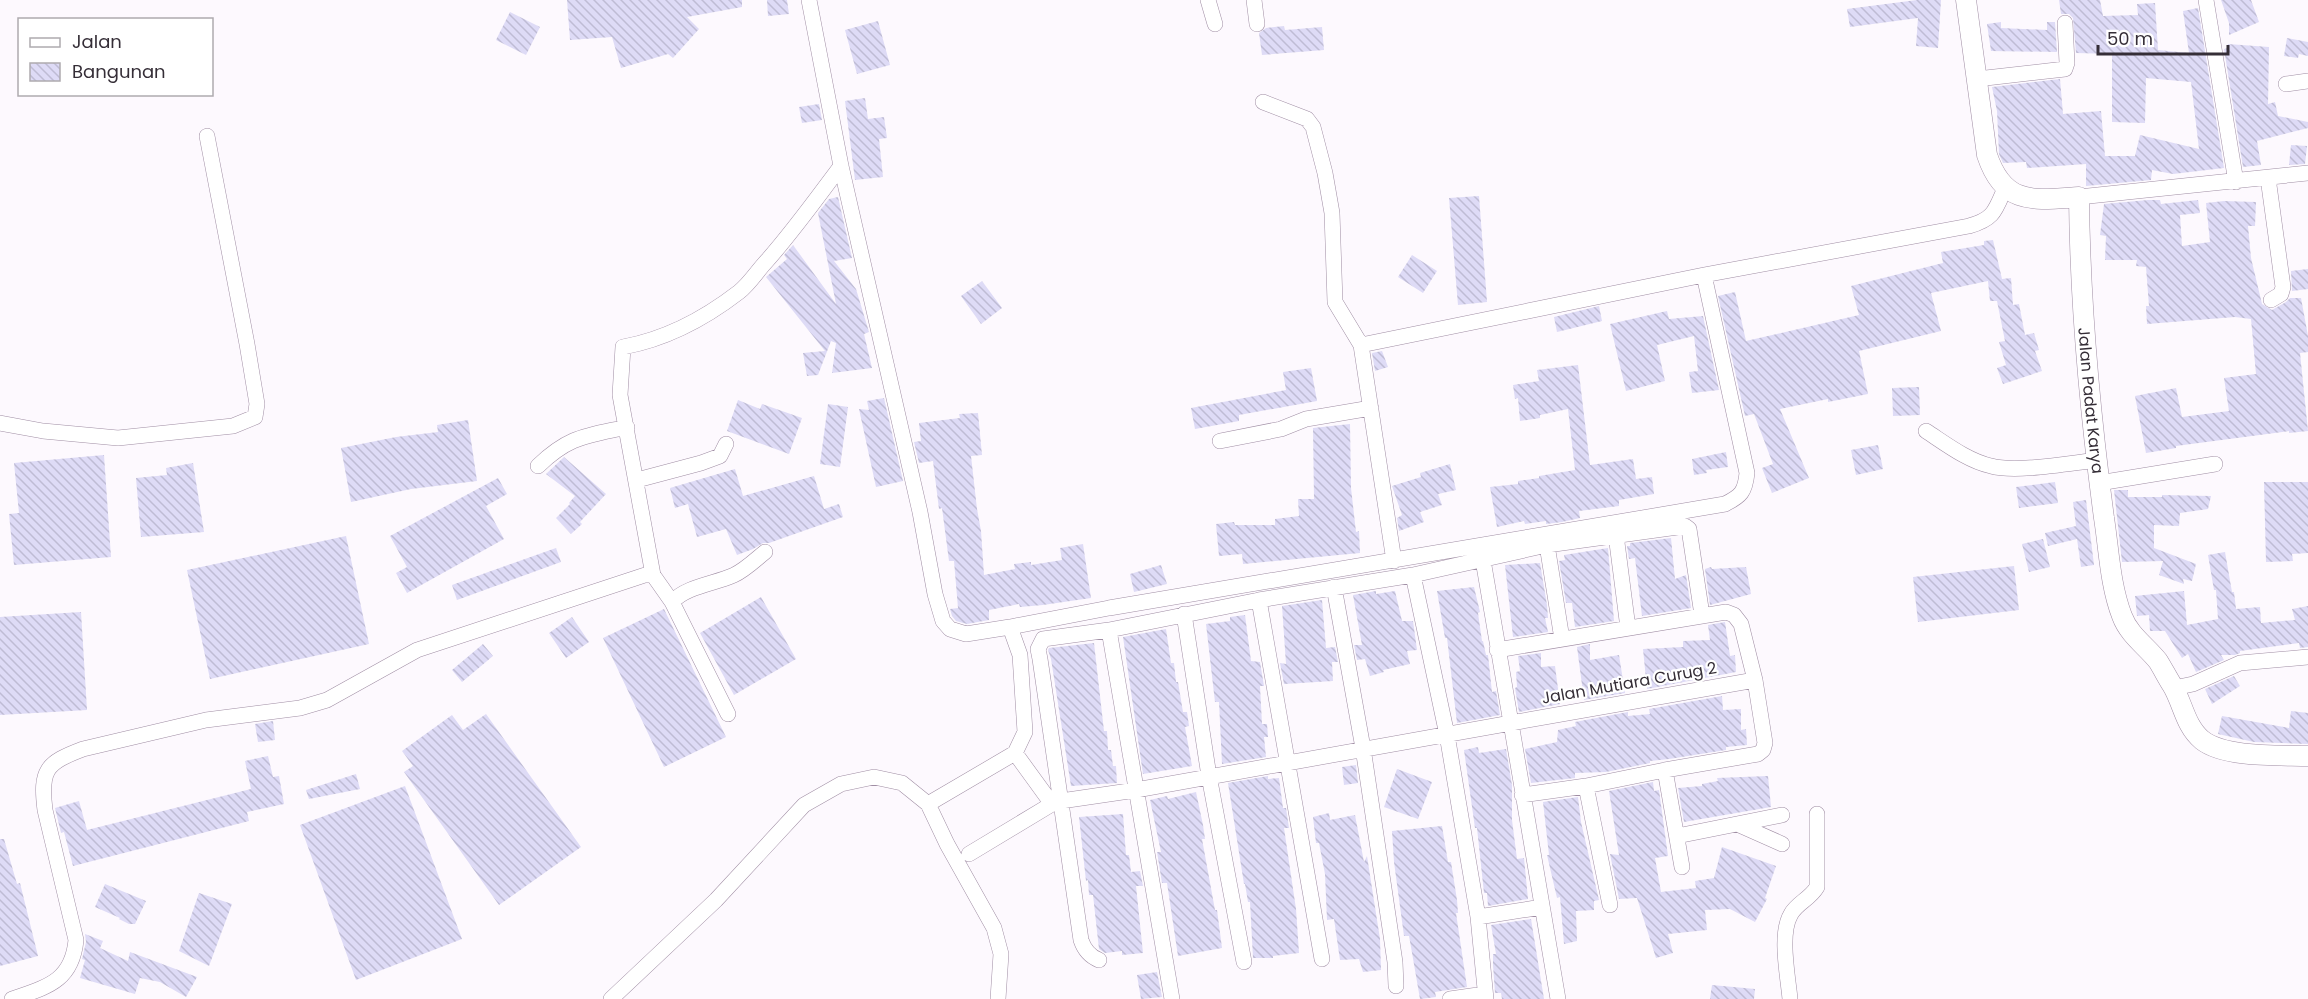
<svg xmlns="http://www.w3.org/2000/svg" width="2308" height="999" font-family="Poppins,sans-serif">
<style>
.building{fill:url(#building-back-hatch)}
.lines{fill:none;stroke-linecap:round;stroke-linejoin:round}
.minor-casing{stroke:#a08ea4;stroke-width:16}
.tertiary-casing{stroke:#a08ea4;stroke-width:21}
.minor{stroke:#fff;stroke-width:15}
.tertiary{stroke:#fff;stroke-width:20}
.labels{text-anchor:middle;dominant-baseline:central;stroke-width:4.5;stroke-linejoin:round;paint-order:stroke}
.street-label{font-size:16px;fill:#352e37;stroke:#fff}
</style>
<defs>
<pattern id="building-back-hatch" width="6" height="6" patternUnits="userSpaceOnUse" patternTransform="scale(1.5)"><rect width="6" height="6" fill="#dedbf6"/><path d="M-1 5l2 2M0 0l6 6M5-1l2 2" fill="none" stroke="#bfbcd4"/></pattern>
</defs>
<rect width="100%" height="100%" fill="#fdf9fe"/>
<path class="building" d="M567,0H742V7L687,17L699,29L673,58L668,54L621,68L612,37L570,40Z
M767,0H787L789,14L768,16Z
M1917,0H1941L1938,48L1916,46L1918,18L1850,27L1847,9Z
M2059,0H2100L2103,16L2138,15L2137,4L2155,3L2158,50L2189,53L2183,11L2198,8L2224,168L2173,174L2152,170L2151,180L2086,186V164L2027,168L2026,162L2003,163L1999,154L1997,111L1992,87L2060,79L2063,114L2101,111L2105,156H2135L2140,135L2199,149L2191,82L2146,78L2145,123L2112,122V54L2076,53L2073,18L2069,14H2061Z
M2221,0H2251L2259,22L2229,35V23Z
M510,12L540,27L526,55L496,40Z
M878,21L890,65L857,74L845,30Z
M2001,22V28L2047,30V22H2055L2057,52L1991,51L1987,24Z
M1284,26L1285,30L1322,27L1324,50L1262,55L1259,33L1266,28Z
M2287,38L2308,42V56L2299,54L2298,58L2284,56Z
M2228,44L2269,47L2268,104L2275,102L2278,116L2308,122V128L2257,141L2261,165L2243,167L2224,49L2228,48Z
M865,98L868,119L884,117L887,138L879,139L883,177L855,180L845,101Z
M819,104L822,120L802,123L799,107Z
M2291,145L2307,146L2305,164L2289,165Z
M1479,196L1487,302L1458,305L1449,198Z
M838,197L852,258L834,261L856,289L869,332L864,334L872,368L832,373L836,343L831,341L818,375L807,376L803,353L825,351L766,277L787,259L784,255L793,245L836,304L818,213L829,199Z
M2148,200H2160L2161,204L2198,200L2200,213L2180,215L2182,246L2210,242L2206,203L2224,201L2256,202L2255,226H2248L2251,258L2262,304L2272,310L2286,302L2290,298H2301L2308,336V352L2300,353L2308,431L2289,433V431L2176,446V448L2146,453L2135,396L2176,388L2182,417L2229,411L2224,378L2256,374L2251,319L2235,317L2147,324L2146,306H2149L2146,267L2136,266L2137,260H2105L2106,236L2100,235L2104,204Z
M1993,240L2002,279L2011,278L2013,305L2019,304L2025,335L2034,333L2039,350L2035,351L2042,371L2003,384L1997,368L2006,365L1999,342L2005,341L1997,301H1990L1988,281L1931,293L1941,331L1859,351L1868,394L1828,402V399L1780,409L1809,478L1772,493L1762,468L1773,464L1754,414L1745,416L1718,296L1735,292L1746,341L1859,315L1851,286L1943,263L1941,252L1984,245V241Z
M1412,255L1437,271L1423,293L1398,277Z
M2308,269V289L2292,291L2291,271Z
M982,281L1002,308L981,324L961,296Z
M1599,306L1602,321L1557,332L1554,317Z
M1667,311L1669,319L1703,316L1719,390L1692,393L1689,372L1698,371L1694,336L1657,345L1665,381L1626,391L1610,324Z
M1382,351L1388,367L1375,371L1372,353Z
M1578,365L1590,465L1633,459L1636,479L1652,477L1654,494L1619,500V506L1579,511L1580,518L1562,522L1546,524V521L1525,524L1524,521L1497,527L1490,487L1518,484V481L1539,478V476L1575,470L1568,409L1540,415V418L1520,421L1518,398L1515,399L1513,385L1539,381L1537,370Z
M1311,368L1317,401L1239,415V421L1195,429L1191,408L1286,390L1283,372Z
M1919,387L1920,415L1893,416L1892,388Z
M884,398L903,481L876,487L859,409L869,410L867,401Z
M738,400L760,409L762,404L802,418L789,454L727,431Z
M828,404L848,407L840,467L820,464Z
M978,413L982,455L971,456L977,509L981,531L984,575L1015,569L1014,564L1031,562V565L1062,560L1060,548L1083,544L1091,598L1043,605L1020,607L1019,604L989,610V620L967,624L956,621L952,616L950,609L958,608L954,561H949L942,508L939,509L933,461L919,463L914,442L921,441L919,423L960,418L959,414Z
M468,420L477,481L411,489L351,502L341,448L396,437L438,432L437,425Z
M1350,424L1351,488L1356,532L1359,531L1360,553L1243,564L1242,554L1219,556L1216,524L1234,522L1235,525H1275V519L1299,516L1298,499H1314L1313,428Z
M1878,445L1883,469L1856,475L1851,450Z
M1726,452L1728,467L1706,470L1707,473L1694,475L1692,459Z
M104,455L111,557L14,565L9,514L19,513L14,463Z
M564,457L606,494L580,522L582,524L571,534L556,518L570,504L569,503L575,496L546,474Z
M193,463L204,532L141,537L136,478L167,475L166,468Z
M1450,464L1456,490L1438,494L1442,505L1420,512L1424,522L1399,531L1397,518L1402,515L1392,486L1421,477L1420,473Z
M735,469L743,496L814,476L824,509L839,504L843,517L769,543H763L753,549L737,555L726,529L697,537L688,504L675,508L670,488Z
M498,478L507,494L486,506L504,539L407,593L396,573L407,567L390,536Z
M2055,482L2058,503L2019,508L2016,487Z
M2264,482H2308V553L2292,554L2293,561L2266,562Z
M2114,490H2128V497H2162V495L2211,496L2208,509L2180,513L2179,526L2154,525V548L2196,564L2192,581L2183,579L2184,584L2159,575L2163,561L2122,562Z
M2086,500L2094,565L2081,567L2077,539L2048,546L2045,533L2076,526L2073,502Z
M346,536L369,644L210,679L187,570Z
M1671,538L1675,579L1686,575L1691,608L1642,616L1635,558L1629,559L1627,546H1630V543Z
M2043,539L2050,567L2029,572L2022,544Z
M556,548L561,562L457,600L452,585Z
M1608,548L1614,621L1575,627L1572,603H1566L1559,561L1565,560L1564,555Z
M2225,552L2232,592H2234L2236,609L2260,607L2261,623L2295,620L2292,609L2308,606V647L2300,648L2299,643L2240,651V653L2235,655H2221L2224,660L2196,672L2188,654L2182,658L2165,631H2150L2149,615L2137,616L2135,596L2184,591L2187,625L2218,619L2216,590H2214L2208,555Z
M1540,563L1547,605L1548,618H1545L1548,632L1513,637L1505,565Z
M1161,565L1167,584L1134,592L1130,574Z
M2014,566L2019,610L1918,622L1913,577Z
M1711,567L1712,569L1746,567L1751,594L1710,605L1705,569Z
M1474,587L1480,612L1478,613L1482,641H1483L1486,655H1488L1492,692L1496,691L1500,715L1457,723L1447,638H1445L1437,591Z
M1376,591V594L1395,591L1402,621H1413L1417,650L1407,651L1410,664L1383,670L1384,672L1370,676L1365,659L1357,660L1354,645H1362L1353,595Z
M761,597L796,659L734,695L700,633Z
M1322,600L1326,648L1335,647L1338,662H1332L1333,681L1284,684L1280,663L1286,664L1282,606Z
M664,609L726,737L664,767L603,638Z
M81,612L87,710L0,715V617Z
M1245,615L1251,661L1260,662L1264,686H1260L1262,724H1267L1268,737H1264L1266,757L1222,764L1219,702H1215L1206,624L1230,621V617Z
M572,617L589,642L566,658L549,633Z
M1725,622L1730,656L1735,655L1736,672L1647,689L1643,649L1683,647V641L1710,640L1708,625Z
M1166,629L1171,663H1174L1176,682H1178L1183,712H1187L1189,726L1185,727L1192,766L1143,774L1123,637Z
M1094,643L1104,731H1107L1108,750H1111L1113,766H1116L1117,783L1071,786L1051,659L1048,650L1049,648Z
M483,644L493,656L462,682L452,670Z
M1590,644V660L1619,655L1625,693L1584,700L1577,647Z
M1541,653V667L1555,666L1560,704L1519,712L1515,688L1517,687L1516,672L1520,671L1518,656Z
M2234,676L2240,686L2212,704L2205,689Z
M1722,696L1723,710L1741,709V730L1746,729L1747,745L1726,747V750L1669,759L1650,761V763L1606,772L1575,773V778L1531,783L1525,749L1557,742L1558,730L1576,726L1575,722L1628,712V716L1650,714L1649,709Z
M2291,711L2308,713V744L2254,742L2218,734L2222,716L2289,728Z
M486,714L581,847L499,905L404,772L413,766L402,751L452,715L463,730Z
M273,721L275,740L258,742L255,724Z
M1478,747L1479,753L1506,749L1512,785V820L1517,859L1524,858L1528,899L1488,906L1487,893H1484L1477,828H1475L1464,750Z
M268,756L273,777L279,776L284,804L247,812L249,821L73,866L64,832L61,833L55,808L79,801L87,830L251,789L245,761Z
M1356,765L1358,783L1344,785L1342,767Z
M1397,769L1432,782L1418,819L1384,807Z
M356,774L360,789L309,799L306,790Z
M1268,776V779L1279,778L1283,808H1286L1289,828H1284L1296,909L1299,953L1273,956V958H1253L1250,902H1248L1245,884H1244L1228,783Z
M1768,776L1771,807L1684,822L1678,788L1702,786V784L1718,781L1717,778Z
M1653,782L1654,791L1659,790L1668,856L1655,858L1661,892L1696,888L1695,881L1714,878L1722,847L1776,866L1765,898L1767,899L1755,922L1730,909L1705,910L1707,930L1668,934L1673,953L1656,958L1637,898L1619,899L1610,854L1619,855L1609,791Z
M405,786L462,939L356,980L300,825Z
M1196,792L1203,825L1205,839H1202L1215,910H1217L1222,948L1178,956L1167,883H1162L1157,852H1161L1150,800L1167,796L1168,799Z
M1578,797L1581,822L1599,900L1594,901V910L1576,911L1577,941L1564,944L1560,897L1557,898L1547,855H1549L1543,802Z
M1329,813L1330,820L1355,815L1364,862L1367,856L1380,939L1381,970L1363,972L1359,959L1340,960L1334,919L1327,920L1325,874L1319,843H1316L1313,817Z
M1123,814L1126,855H1129L1131,872L1140,871L1143,886H1136L1143,953L1122,955V951L1105,953L1099,949L1093,895H1089L1088,880L1086,881L1079,817Z
M1442,826L1448,862H1451L1457,900L1458,913H1456L1467,987L1435,992L1436,997L1420,999L1411,947L1409,936H1404L1394,862L1392,831Z
M0,839H4L17,884L20,883L38,956L0,966Z
M105,884L146,901L135,924H129L119,919L120,918L95,907Z
M199,893L232,904L209,966L179,951Z
M1531,919L1544,999H1502L1501,993H1495L1493,965V954H1496L1491,925Z
M85,934L103,941L100,948L128,961L130,952L197,977L186,997L160,982L140,978L135,994L80,978L85,960L82,959L86,942Z
M1157,972L1162,997L1141,999L1137,975Z
M1712,985L1755,989L1754,999H1710Z"/>
<g class="lines">
<defs>
<path id="minor" d="M1208,0L1215,24
M1254,0L1257,24
M2206,0L2236,182
M1977,79L2065,69L2067,63L2065,23
M2286,84L2308,81
M1263,102L1307,119L1313,127L1325,173L1332,213L1335,302L1361,345L1394,561
M2268,178L2283,287L2281,294L2271,300
M2079,197L2308,173
M1361,345L1704,275L1969,226C1994,219 1995,211 2005,188
M0,423L43,431L118,438L233,426L255,417L257,404L247,344L207,136
M1926,431C1946,444 1968,461 1991,466C2016,473 2070,463 2098,460
M1220,441L1281,429L1306,419L1371,408
M538,466C569,436 586,436 627,427
M637,480L701,463L720,456L726,444
M2099,483L2215,464
M1616,535L1628,628
M1547,545L1562,639
M1483,560L1511,723L1755,680
M653,575L620,395L623,347C667,339 704,319 739,292C749,284 756,273 764,264C792,233 816,199 841,166
M1413,575L1447,735L1478,917L1486,999
M1334,587L1363,748L1395,962L1396,986
M1259,600L1322,959
M672,602C687,586 714,584 734,575C745,570 755,560 765,552
M1184,614L1209,776L1244,962
M1010,627L1109,608L1725,504C1741,496 1745,492 1747,473L1704,275
M1109,630L1172,999
M1497,650L1726,612L1734,615L1741,624L1755,680L1765,743L1763,750L1758,754L1665,770L1586,786L1522,795
M2174,688L2193,684L2240,663L2308,657
M1015,753L1052,804
M1665,770L1682,867
M1586,786L1610,905
M928,804L947,844L994,928L1001,954L998,999
M1737,824L1782,844
M1677,836L1782,815
M969,854L1052,804L1061,801L1136,790L1511,723L1558,999
M1478,917L1542,907
M1099,960C1089,956 1084,949 1081,940L1040,659L1038,649L1043,639L1109,630L1259,600L1413,575L1547,545L1685,526L1689,529L1702,615
M12,999C46,987 72,982 76,940L45,810C40,770 46,763 83,749L206,720L300,708L327,700L417,650L645,575H653L672,602L728,714
M611,999L716,900L804,805L841,784L874,777L902,783L928,804L1015,753L1025,732L1020,655L1010,627L966,634L950,629L943,621L935,594L920,512L841,166L809,0
M1450,999L1485,994
M1790,999C1788,976 1779,934 1791,914C1797,903 1810,899 1817,887V814"/>
<g id="tertiary">
<path id="s1" d="M1966,0L1987,155C2004,206 2033,200 2079,197C2080,303 2090,413 2104,518C2109,550 2110,585 2122,616C2129,635 2146,646 2158,661C2163,669 2167,677 2172,685C2183,703 2185,726 2202,740C2225,758 2279,755 2308,756"/>
</g>
</defs>
<use href="#minor" class="minor-casing"/>
<use href="#tertiary" class="tertiary-casing"/>
<use href="#minor" class="minor"/>
<use href="#tertiary" class="tertiary"/>
</g>
<g class="labels">
<g class="street-label">
<text stroke="none"><textPath href="#s1" startOffset="474">Jalan Padat Karya</textPath></text>
<text transform="translate(1629 683) rotate(-10)">Jalan Mutiara Curug 2</text>
</g>
</g>
<rect x="18" y="18" width="195" height="78" fill="#ffffff" stroke="#aeabaf" stroke-width="1.5"/>
<rect x="30" y="38" width="30" height="9" fill="#ffffff" stroke="#aeabaf" stroke-width="1.5"/>
<text x="72" y="48" font-size="18" fill="#352e37">Jalan</text>
<rect x="30" y="63" width="30" height="18" fill="url(#building-back-hatch)" stroke="#aeabaf" stroke-width="1.5"/>
<text x="72" y="78" font-size="18" fill="#352e37">Bangunan</text>
<path d="M2098 45v9h130v-9" fill="none" stroke="#352e37" stroke-width="3"/>
<text x="2107" y="45" font-size="18" fill="#352e37" stroke="#ffffff" stroke-width="4.5" paint-order="stroke">50 m</text>
</svg>
